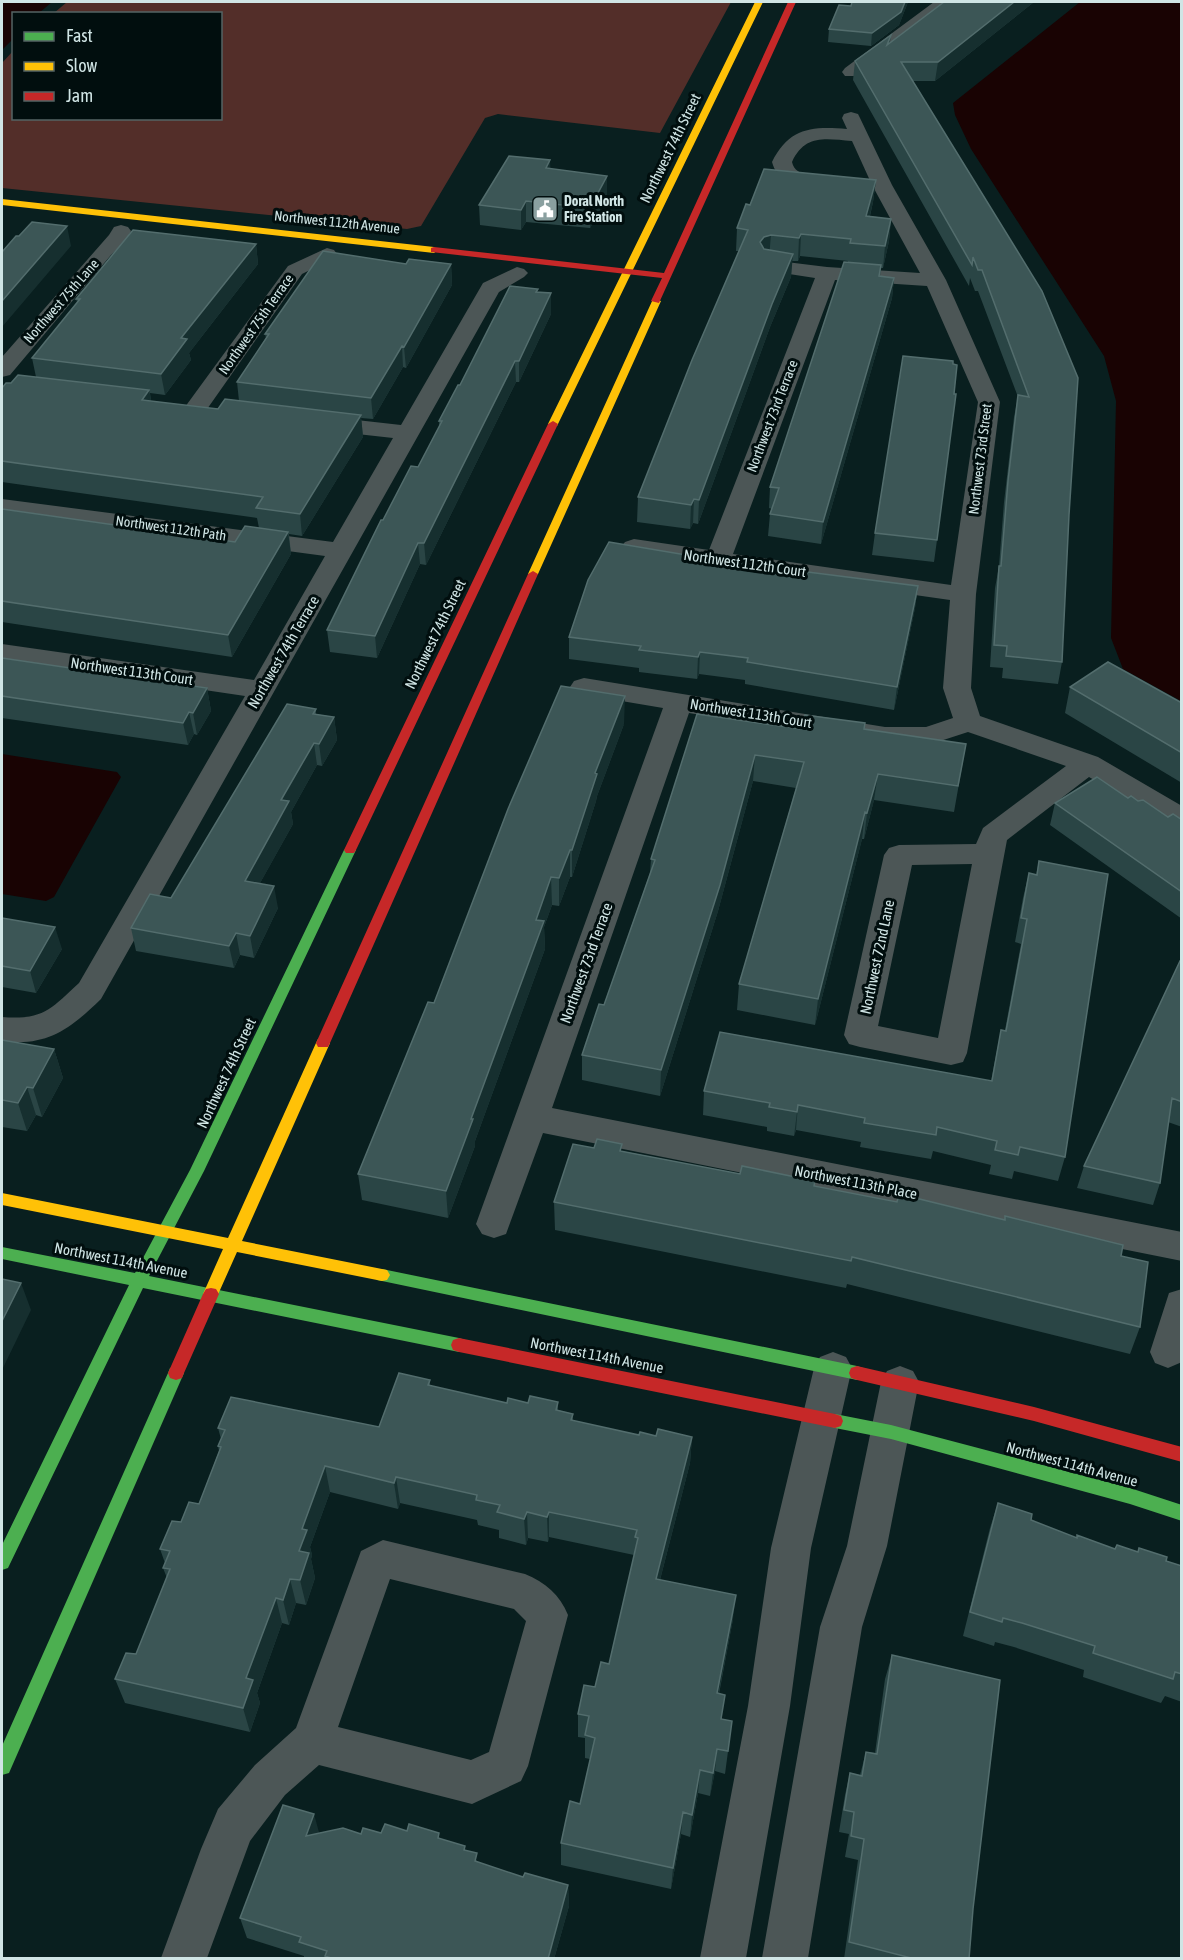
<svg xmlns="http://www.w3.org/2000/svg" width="1183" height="1960" font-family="'Asap Condensed',sans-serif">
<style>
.green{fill:#532e29}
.water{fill:#190303}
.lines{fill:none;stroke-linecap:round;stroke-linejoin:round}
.street{fill:#4c5656;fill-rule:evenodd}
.fast{fill:#4caf50;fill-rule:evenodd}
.slow{fill:#ffc107;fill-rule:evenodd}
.jam{fill:#c62828;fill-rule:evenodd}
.wall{fill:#2a4545}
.shaded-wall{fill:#162f2f}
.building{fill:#3c5656;stroke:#536d6d;stroke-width:1.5}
.labels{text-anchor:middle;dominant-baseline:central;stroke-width:6;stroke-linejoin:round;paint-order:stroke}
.far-poi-label{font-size:14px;font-weight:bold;fill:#d0e5e5;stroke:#010e0e;text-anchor:start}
.far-street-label{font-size:14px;fill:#d0e5e5;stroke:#010e0e}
.street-label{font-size:15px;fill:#d0e5e5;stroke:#010e0e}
</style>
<rect width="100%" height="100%" fill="#091f1f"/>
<path class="green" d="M67,2H731L660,133L498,114L485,118L421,226L407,229L2,188V63L13,51L14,118H220V14L54,13Z"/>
<path class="water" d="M2,2H52L39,13L14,14L13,39L2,50Z
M1080,2H1181V701L1123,669L1111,638L1116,401L1104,356L971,149L955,115L953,103Z
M2,754L117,772L121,777L54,897L46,901L2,894Z"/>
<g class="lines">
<path class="street" d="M934,2H953L857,76H845L842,72L845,68Z
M851,112L858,114L860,118L892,185L946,280L1000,402L976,594L971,688L980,716L1098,757L1182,806V829L1172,826L1089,777L1007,840L967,1053L963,1062L951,1065L860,1047L849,1044L844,1035L884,855L889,848L899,845L976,844L983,828L1066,766L968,732L928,745H885L689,713L552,1108L1182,1232V1261L543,1133L506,1234L494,1238L482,1234L476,1224L663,708L574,693L570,687L574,681L584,678L885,727H926L953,718L943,688L950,600L634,555L625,552L621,547L625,542L634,539L709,550L815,278L763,270L760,266L763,262L770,260L827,267L920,273L872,185L852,141C825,139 805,134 792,162C796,179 817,174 831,178L834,182L831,186C810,192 778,186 772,162C789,128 811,126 847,129L842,118L844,114ZM835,280L927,286L978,402L951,585L733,554ZM972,864L938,1038L878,1026L912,865Z
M121,225L128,227L131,231L125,242L111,255L10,375L2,377V357L109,235L114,227Z
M327,248L334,250L337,254L334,258L302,274L205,412L197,414L189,412L185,407L288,266Z
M517,267L524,269L528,273L524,277L499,292L101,999C70,1029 47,1047 2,1041V1017C43,1020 50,1010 79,983L245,696L2,660V644L254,680L325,556L2,513V499L333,542L393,438L321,430L313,428L309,423L313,418L321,416L401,425L483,283Z
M1182,1289V1362L1168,1368L1155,1363L1150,1352L1169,1293Z
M833,1352L846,1357L852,1368L811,1548L790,1706L746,1958H700L748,1706L771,1548L814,1368L820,1357Z
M900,1366L913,1371L919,1382L887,1546L862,1627L808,1958H762L820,1627L847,1546L881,1382L887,1371Z
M383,1540L525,1574C545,1582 560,1595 568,1615L528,1766L521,1781L472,1804L319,1765L285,1795L250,1841L207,1958H161L201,1849L218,1809L255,1765L296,1728L361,1551ZM390,1579L514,1609L526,1621L489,1752L471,1760L338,1727Z"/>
<path class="fast" d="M350,846L356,850L204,1171L149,1276L459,1338L465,1340L467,1345L465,1350L459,1352L143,1288L8,1568L2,1570V1545L129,1285L2,1259V1247L135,1273L190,1170L344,850Z
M382,1269L857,1366L863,1368L865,1373L863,1378L857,1380L382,1281L377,1280L374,1275L377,1270Z
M176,1366L182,1368L184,1373L9,1773L2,1775V1746L168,1373L170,1368Z
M835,1414L891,1425L1130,1488L1182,1505V1521L1130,1504L891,1439L835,1428L829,1426L827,1421L829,1416Z"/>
<path class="slow" d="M755,2H763L558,424L557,426H549L548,424Z
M2,199L434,247L438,250L434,253L2,205Z
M653,299L661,301L538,574L533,577L529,576L528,574Z
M323,1038L328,1039L330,1043L242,1241L387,1270L390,1275L387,1280L382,1281L237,1252L216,1299L211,1300L206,1299L203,1294L223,1249L2,1205V1193L228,1238L316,1043L318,1039Z"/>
<path class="jam" d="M788,2H796L659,303L651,301L662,278L431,252V248L434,247L664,273Z
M553,421L558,424L356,850L354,853H346L344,850L548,424Z
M533,571L538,574L330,1043L328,1047H318L316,1043L528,574Z
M211,1288L216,1289L219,1294L184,1373L182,1378L176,1380L170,1378L168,1373L203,1294L206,1289Z
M459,1338L835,1414L841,1416L843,1421L841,1426L835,1428L459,1352L453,1350L451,1345L453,1340Z
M857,1366L1034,1407L1182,1447V1462L1034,1421L857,1380L851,1378L849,1373L851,1368Z"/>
</g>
<path class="wall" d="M852,2H908L899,25L871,46L828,42L829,29L851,6Z
M944,2H1034L935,81H913L1042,291L1069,515L1062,662L1058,684L1002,678L1003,668L990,667L995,588L999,566L1004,502L1014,417L1018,397L978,291H975L970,278L969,286L853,80L855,61L891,35L890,43Z
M550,169L607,176V196L590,228L526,222L521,230L480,225L479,205Z
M876,180L873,202L870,216L891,219L889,241L883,268H881L880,276L894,278L892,298L821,544L768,536L770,514L772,509L769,508L770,487L848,261L800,256L798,261H792L791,277L770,327L698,524L693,523L690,529L637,522L638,497L739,251H736L737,228L750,205Z
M256,244L258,264L189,353L191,360L165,395L150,393L151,401L218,409L239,401L237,382L266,338L265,334L406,264H451L452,285L406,368L403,367L373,419L361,418L363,437L302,536L289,534L291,554L232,657L2,622V509L235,542L259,528L257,518L2,482V388L11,383L36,377L32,358L77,302L76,299Z
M538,292L551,293V314L519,382H516L426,565L420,564L377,658L330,652L327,630L383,520L418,467L439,427V421L460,385Z
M875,533L937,540L934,562L872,555Z
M728,562L918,586L915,608L894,710L745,684V680L699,674L697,679L639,672V668L569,659V637Z
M2,658L207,688L211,711L197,735L194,734L188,745L2,718Z
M1070,687L1182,703V783L1065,713Z
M316,709V714L334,717L337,740L322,766L317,765L291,812L293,824L260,883L278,908L254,958L240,955L234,968L136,951L131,928L171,898Z
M697,714L801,729H864L966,744L954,812L874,800L864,839H862L815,1025L737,1010L739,984L796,788L753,781L718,911L660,1096L582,1080V1055L604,1005L650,873L651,859Z
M624,724L597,796L596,801L572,877H570L559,906L552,905L544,927L545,949L475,1141V1146L448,1218L362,1200L358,1174L434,1003Z
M1128,798L1138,801L1168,817L1182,820V919L1050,825L1055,803Z
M1039,861L1065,1157L1058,1181L1014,1171L1012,1179L989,1174L991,1165L933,1151L931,1159L860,1147L861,1142L796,1130L794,1136L767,1131V1127L703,1115L704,1091L991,1081L1001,1030H1005L1021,944L1015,942L1023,898L1029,873L1036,875Z
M2,918L62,949L36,993L2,987Z
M1182,962V1127L1168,1122L1160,1183L1153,1205L1077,1188L1084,1166Z
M2,1040L54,1049L63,1078L42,1117L36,1115L27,1131L2,1127Z
M622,1151L740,1174L815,1186L1121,1256L1140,1327L1130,1354L847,1284L846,1288L555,1230L554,1202Z
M430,1380V1386L507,1403L558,1402V1410L573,1414V1421L639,1435L692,1437L690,1463L660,1580L733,1619L719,1694L722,1719L729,1744L725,1774L715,1771L710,1796L698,1793L690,1837L681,1834L671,1889L561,1865V1843L580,1804L590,1759L585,1758V1738L578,1737V1714L609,1664L634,1555L549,1537L548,1542L528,1538L526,1545L499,1538V1530L478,1525L477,1520L400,1503L398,1509L330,1492L310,1547L312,1555L311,1559L315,1578L306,1605L296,1603L289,1625L282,1623L257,1693L260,1703L250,1732L125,1703L115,1679L136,1654L167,1578L163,1568L165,1563L160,1549L181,1522L199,1504L219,1451L218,1446L221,1439L218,1428L379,1427Z
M998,1503L1031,1520L1077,1538L1115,1549L1138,1552L1139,1548L1166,1561L1182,1566V1702L1165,1696L1161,1703L1083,1677L1084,1670L1014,1647L995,1642L994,1646L963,1636L990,1528Z
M892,1655L973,1909L969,1959H844L858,1860L845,1857L849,1834L839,1832L845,1795L850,1773L860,1775L866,1752L875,1753L885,1679Z
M407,1831L440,1839L466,1850L478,1862L523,1877L568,1885L569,1906L554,1959H304V1956L247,1938L240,1918L319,1833H381Z"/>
<path class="shaded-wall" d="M905,2H908L899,25L871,46L872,33Z
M1014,2H1034L935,81L938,62Z
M550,160L551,180L546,168Z
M607,176V196L590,228V208Z
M876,180L873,202L864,239L866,216Z
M526,201V222L521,230V210Z
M891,219L889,241L883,268L885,246Z
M67,226L71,246L2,327V301Z
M801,234L800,256L798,261L799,238Z
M771,235L769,258L760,242L764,237Z
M256,244L258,264L189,353L191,360L165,395L161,374L181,338Z
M793,254L791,277L770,327L698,524L699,500L772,304Z
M451,264L452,285L406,368L404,347Z
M894,278L892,298L821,544L823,522Z
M551,293V314L519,382V361Z
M402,346L403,367L373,419L371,398Z
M515,361L516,382L426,565L424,543Z
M149,390L153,411L142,400Z
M361,415L363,437L302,536L300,514Z
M694,499L693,523L690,529L691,505Z
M288,532L291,554L232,657L228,635Z
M418,543L420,564L377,658L375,636Z
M918,586L915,608L894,710L897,687Z
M700,652L699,674L697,679L698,657Z
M207,688L211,711L197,735L193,713Z
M625,696L624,724L597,796L596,801L572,877V850L595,773Z
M189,712L194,734L188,745L183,723Z
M334,717L337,740L322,766L319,744Z
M314,743L317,765L291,812L293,824L249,903L245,881L281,800Z
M755,755L753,781L718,911L660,1096L661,1070Z
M878,774L874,800L864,839L867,813Z
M865,812L862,839L815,1025L818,999Z
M570,850V877L559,906V878Z
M551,877L552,905L544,927L545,949L475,1141V1146L448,1218L446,1191L471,1119L536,920Z
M274,886L278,908L254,958L250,936Z
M55,927L62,949L36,993L30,971Z
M236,933L240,955L234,968L229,946Z
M54,1049L63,1078L42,1117L33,1088Z
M27,1087L36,1115L27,1131L18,1103Z
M798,1105L796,1130L794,1136L797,1112Z
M21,1283L31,1310L2,1370V1321Z
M692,1437L690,1463L654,1603L656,1579Z
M325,1466L330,1492L310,1547L312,1555L311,1559L315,1578L306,1605L300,1580L299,1551L302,1529Z
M396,1477L400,1503L398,1509L394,1483Z
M527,1512L528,1538L526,1545L524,1519Z
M549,1512V1537L548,1542L547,1517Z
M290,1579L296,1603L289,1625L283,1600Z
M736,1595L733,1619L714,1717L717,1693Z
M276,1598L282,1623L257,1693L260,1703L250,1732L243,1708L246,1678Z
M717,1749L715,1771L710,1796L713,1773Z
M700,1770L698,1793L690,1837L692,1815Z
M683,1812L681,1834L671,1889L673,1868Z
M314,1814L320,1836H306Z
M568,1885L569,1906L554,1959H548Z"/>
<path class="building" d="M852,2H905L901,12L872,33L829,29L839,5L851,6Z
M944,2H1014L938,62H901L1042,291L1078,378L1069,515L1062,662L1006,656L1007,646L994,645L999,566H1001L1008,481L1018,395L1029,397L982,270H978L973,257L972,265L855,61L891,35L887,45Z
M509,156L550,160L546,168L607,176L590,208L526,201L521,210L479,205Z
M764,169L876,180L866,216L891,219L885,246L850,243L851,239L801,234L799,238L771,235L764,237L760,242L764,249L793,254L772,304L699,500L694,499L691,505L638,497L692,360L748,230L737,228L746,204L750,205Z
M32,222L67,226L2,301V252L16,236H19Z
M133,230L256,244L181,338L187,339L161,374L32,358L80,299H76Z
M323,251L406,264L409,259L451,264L404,347L402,346L371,398L237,382L269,334H265Z
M844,262L881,265L879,276L894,278L823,522L770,514L779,488L770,487Z
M510,286L538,289L536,292L551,293L519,361H515L424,543H418L375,636L327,630L381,520H383L411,466L418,467L442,421H439L458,385H460Z
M903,356L953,361V364L957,365L954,394H956L937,540L875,533Z
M18,375L149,390L142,400L218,409L225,399L361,415L300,514L256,508L263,497L2,461V388L6,383H11Z
M2,509L235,542L245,526L288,532L228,635L2,601Z
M609,542L728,562L918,586L897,687L747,662L748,658L700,652L698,657L639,650L641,646L569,637L588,580Z
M2,658L207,688L193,713L189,712L183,723L2,696Z
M1108,662L1182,703V753L1070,687Z
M561,686L625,696L595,773L597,774L572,850H570L559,878L551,877L536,920L544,921L471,1119H473L446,1191L358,1174L428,1002L434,1003L508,809Z
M287,704L316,709L313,714L334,717L319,744L314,743L281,800L289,801L245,881L274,886L250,936L236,933L229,946L131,928L150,894L171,898Z
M697,714L801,729L805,715L865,723L864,729L966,744L958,786L878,774L867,813L865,812L818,999L739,984L804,762L755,755L720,885L661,1070L582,1055L599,1004L604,1005L655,860L651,859Z
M1097,777L1128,798L1131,796L1138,801L1143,800L1168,817L1173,814L1182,820V892L1055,803Z
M1039,861L1108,874L1065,1157L1020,1147L1018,1155L995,1150L997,1141L937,1127L936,1135L864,1123L865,1118L798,1105L797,1112L769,1107L770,1103L704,1091L720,1032L992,1081L1001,1030L1006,1031L1027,919L1021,918L1029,873L1037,875Z
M2,918L55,927L30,971L2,966Z
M1180,961L1182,962V1102L1172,1098L1160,1183L1084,1166Z
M2,1040L54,1049L33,1088L27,1087L18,1103L2,1100Z
M597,1139L622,1144L620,1151L740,1174L742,1166L815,1181L814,1186L897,1202L899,1194L1005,1220V1216L1123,1245L1121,1256L1148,1262L1140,1327L852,1257L851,1261L554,1202L573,1144L594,1148Z
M2,1279L21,1283L2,1321Z
M399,1373L430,1380L428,1385L507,1403L508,1398L528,1403L530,1396L558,1402L556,1410L573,1414L571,1420L639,1435L640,1432L656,1436L658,1429L692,1437L656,1579L736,1595L717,1693L725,1695L721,1719L732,1721L728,1751L717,1749L713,1773L700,1770L692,1815L683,1812L673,1868L561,1843L570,1801L580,1804L595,1738L585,1735L589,1716L578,1714L584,1685L595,1687L601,1662L609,1664L638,1538L635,1537L637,1530L549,1512L547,1517L527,1512L524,1519L497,1512L500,1505L476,1500L477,1495L396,1477L394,1483L325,1466L302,1529L307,1530L299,1551L309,1553L300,1580L290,1579L283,1600L276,1598L246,1678L253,1680L243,1708L115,1679L126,1653L136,1654L170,1569L163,1568L170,1551L160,1549L172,1521L181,1522L189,1502L199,1504L221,1447L218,1446L225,1430L218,1428L231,1397L379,1427Z
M998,1503L1032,1514L1031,1520L1077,1538V1535L1115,1549L1117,1545L1138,1552L1139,1548L1167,1557L1166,1561L1182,1566V1674L1175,1672L1173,1679L1093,1653L1095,1646L1022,1623L1003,1618L1002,1622L970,1612Z
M892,1655L1000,1680L973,1909L969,1959H915L849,1942L864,1839L851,1836L854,1812L844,1810L850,1773L862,1776L866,1752L877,1754Z
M283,1805L314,1814L306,1836L343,1828L361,1834L363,1828L381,1833L385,1824L407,1831L409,1824L439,1833L438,1838L465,1846L464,1850L477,1853L475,1861L523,1877L525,1873L568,1885L548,1959H334L325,1956L327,1951L299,1942L301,1937L240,1918Z"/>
<defs>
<symbol id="civic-square" viewBox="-11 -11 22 22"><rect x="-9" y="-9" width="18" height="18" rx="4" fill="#8aa0a0" stroke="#010e0e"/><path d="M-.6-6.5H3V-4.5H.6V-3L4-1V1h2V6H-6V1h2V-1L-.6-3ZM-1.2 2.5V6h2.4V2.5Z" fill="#fff"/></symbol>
</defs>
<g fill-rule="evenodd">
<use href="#civic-square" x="530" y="194" width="30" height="30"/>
</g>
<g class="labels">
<g class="far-poi-label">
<text x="564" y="201">Doral North<tspan x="564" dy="16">Fire Station</tspan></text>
</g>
<g class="far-street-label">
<text transform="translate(337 222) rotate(6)">Northwest 112th Avenue</text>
<text transform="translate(61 301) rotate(-49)">Northwest 75th Lane</text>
<text transform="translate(256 324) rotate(-55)">Northwest 75th Terrace</text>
<text transform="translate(772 416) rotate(-69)">Northwest 73rd Terrace</text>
<text transform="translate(980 459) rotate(-83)">Northwest 73rd Street</text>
<text transform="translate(171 528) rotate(8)">Northwest 112th Path</text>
</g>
<g class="street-label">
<text transform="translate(670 148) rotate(-64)">Northwest 74th Street</text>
<text transform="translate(745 563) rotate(8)">Northwest 112th Court</text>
<text transform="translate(435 634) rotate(-64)">Northwest 74th Street</text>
<text transform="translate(283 652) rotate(-60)">Northwest 74th Terrace</text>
<text transform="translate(132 671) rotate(8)">Northwest 113th Court</text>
<text transform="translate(751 713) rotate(9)">Northwest 113th Court</text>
<text transform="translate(877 957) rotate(-78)">Northwest 72nd Lane</text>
<text transform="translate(586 963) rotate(-70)">Northwest 73rd Terrace</text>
<text transform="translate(226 1073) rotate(-65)">Northwest 74th Street</text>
<text transform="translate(856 1182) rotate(11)">Northwest 113th Place</text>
<text transform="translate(121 1260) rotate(11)">Northwest 114th Avenue</text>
<text transform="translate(597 1355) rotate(11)">Northwest 114th Avenue</text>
<text transform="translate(1072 1464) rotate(15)">Northwest 114th Avenue</text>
</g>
</g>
<rect width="1183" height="1960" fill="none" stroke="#d0e5e5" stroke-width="6"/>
<rect x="12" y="12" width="210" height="108" fill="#010e0e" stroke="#546464" stroke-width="1.5"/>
<rect x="24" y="32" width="30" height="9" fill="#4caf50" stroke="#546464" stroke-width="1.5"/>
<text x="66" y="42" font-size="18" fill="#d0e5e5">Fast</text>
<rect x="24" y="62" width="30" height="9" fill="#ffc107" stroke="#546464" stroke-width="1.5"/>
<text x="66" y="72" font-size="18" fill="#d0e5e5">Slow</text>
<rect x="24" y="92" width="30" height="9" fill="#c62828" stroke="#546464" stroke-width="1.5"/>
<text x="66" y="102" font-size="18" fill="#d0e5e5">Jam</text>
</svg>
